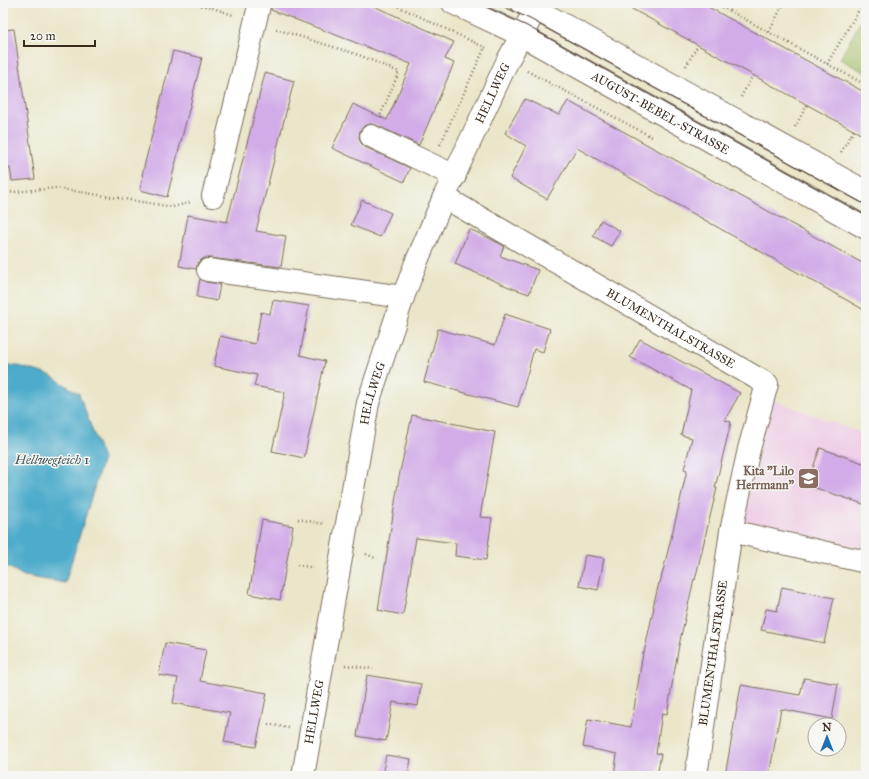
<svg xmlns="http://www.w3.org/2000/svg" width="869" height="779" font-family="'IM FELL Great Primer',serif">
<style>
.built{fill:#efd0e6}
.green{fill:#a2be65;stroke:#6e7442}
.water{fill:#4daccb;stroke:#446b74}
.building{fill:#d2ace8}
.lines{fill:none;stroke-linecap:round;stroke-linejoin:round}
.minor-casing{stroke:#796c5a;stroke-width:24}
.path{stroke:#796c5a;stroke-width:2.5;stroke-dasharray:1 3;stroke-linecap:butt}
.minor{stroke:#fff;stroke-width:22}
.tram{stroke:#3b2a1e;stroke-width:1}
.labels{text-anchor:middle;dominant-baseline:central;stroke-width:3;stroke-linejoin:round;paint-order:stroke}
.street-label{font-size:12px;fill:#3b2a1e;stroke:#f6f6f2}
.education-label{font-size:12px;font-weight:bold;fill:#785e54;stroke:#f6f6f2;text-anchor:end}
.water-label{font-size:13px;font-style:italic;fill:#41585b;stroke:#f6f6f2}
</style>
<rect width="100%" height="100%" fill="#f6f6f2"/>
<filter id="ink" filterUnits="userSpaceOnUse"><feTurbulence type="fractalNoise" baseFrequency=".025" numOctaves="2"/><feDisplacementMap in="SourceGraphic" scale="8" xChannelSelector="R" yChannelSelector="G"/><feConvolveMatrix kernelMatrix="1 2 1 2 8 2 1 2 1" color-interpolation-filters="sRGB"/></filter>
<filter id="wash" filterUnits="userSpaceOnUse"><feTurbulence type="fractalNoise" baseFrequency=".012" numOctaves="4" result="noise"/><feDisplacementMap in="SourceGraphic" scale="16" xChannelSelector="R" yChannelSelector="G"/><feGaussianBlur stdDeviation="0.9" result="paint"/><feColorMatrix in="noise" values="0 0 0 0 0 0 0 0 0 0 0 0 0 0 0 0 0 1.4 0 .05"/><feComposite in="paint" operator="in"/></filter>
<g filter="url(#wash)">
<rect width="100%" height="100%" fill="#ebe6c9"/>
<path class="built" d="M771,399L866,435V549L743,521Z"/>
<path class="green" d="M860,22L866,26V73L840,59Z"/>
<path class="water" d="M3,366H19L50,375L79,394L103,459L65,583L24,576L3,564Z"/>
<g id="blocks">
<path class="building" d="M271,3H367L454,42L445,59L454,63L419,145L376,125L370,124L364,126L360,131L359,137L361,143L365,147L410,168L404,182L332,148L353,104L387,120L411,64L271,10Z
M621,3H701L866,93V137Z
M14,29L35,179L12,181L10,168L3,169V30Z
M173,51L202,58L167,197L140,190L143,175H142Z
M265,73L294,81L256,231L286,236L281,267L210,258H204L198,262L196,269L179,266L188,215L227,222Z
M525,99L559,115L568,101L866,265V311L577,148L547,199L510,178L526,146L505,133Z
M362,200L391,213L380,237L351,225Z
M601,220L620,231L611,246L593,236Z
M469,229L489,238L504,246L500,256L538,270L529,294L509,287L455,264Z
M200,279L206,282L220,284L217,301L197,297Z
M273,300L309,306L300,355L325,361L304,458L272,451L285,392L254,386L257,375L214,366L220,336L255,344L261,312L270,314Z
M505,314L550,329L543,352L534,349L518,407L424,382L438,329L495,345Z
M640,339L740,393L725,420L731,422L715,488H717L707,529L695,580L694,579L686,614L679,645L667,714L662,713L656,753L661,754L657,776H614L617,754L583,747L588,719L631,727L643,653H644L654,607H653L659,583H660L677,514L687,470L684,469L692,438L681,435L691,390L630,357Z
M412,415L495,432L480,517L492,518L486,560L455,556L456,543L416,538L403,615L378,610L399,477Z
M820,448L866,464V505L807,485Z
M262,520L293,526L280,600L249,594Z
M585,555L604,558L598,590L579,586Z
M782,587L834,598L824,643L761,630L766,609L777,611Z
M165,643L206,650L200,681L267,693L256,747L224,742L230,713L173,703L178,678L159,675Z
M367,675L421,684L418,706L393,702L386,741L357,736Z
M804,678L838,684L832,719L781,709L769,776H725L741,685L800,695Z
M386,755L411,759L408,776H382Z"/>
</g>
</g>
<g filter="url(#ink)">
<use href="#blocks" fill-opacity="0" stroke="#796c5a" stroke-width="1"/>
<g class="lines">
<defs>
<g id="minor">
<path id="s1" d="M453,3L521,35L866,228"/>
<path d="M522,3L535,9L866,192"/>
<path d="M371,136L455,176"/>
<path d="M213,196L259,6"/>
<path id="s2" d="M444,197L767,384L749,449L731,531L696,776"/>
<path d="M208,270L403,297"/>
<path d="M731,531L866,562"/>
<path id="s3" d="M303,776L368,403L403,297L416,263L444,197L508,60L539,3"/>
</g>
</defs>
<use href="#minor" class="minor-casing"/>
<path class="path" d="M189,3L210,7L233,15
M391,3L488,49
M715,3L866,85
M276,29L359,55L399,72L380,116
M769,32L784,3
M827,64L863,3
M686,66L698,45
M527,71L654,138
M741,97L753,75
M795,127L807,105
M440,145L485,47
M841,152L854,130
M3,193L56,188L173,207L191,202
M298,519L324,524
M863,538L866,529
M366,554L377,559
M297,565L316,568
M345,665L373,669
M268,724L289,728"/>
<use href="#minor" class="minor"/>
<path class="tram" d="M477,3L527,26L866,216
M496,3L530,19L866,205"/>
</g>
</g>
<defs>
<symbol id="school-square" viewBox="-11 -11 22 22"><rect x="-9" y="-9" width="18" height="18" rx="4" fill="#8d6e63" stroke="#f6f6f2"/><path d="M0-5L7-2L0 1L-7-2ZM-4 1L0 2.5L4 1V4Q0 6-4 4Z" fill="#fff"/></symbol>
</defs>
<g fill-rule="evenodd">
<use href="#school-square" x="796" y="466" width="25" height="25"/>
</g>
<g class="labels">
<g class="street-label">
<text stroke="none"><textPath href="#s3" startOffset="713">HELLWEG</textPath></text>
<text stroke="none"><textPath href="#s1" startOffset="235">AUGUST-BEBEL-STRASSE</textPath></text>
<text stroke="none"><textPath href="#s2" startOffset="262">BLUMENTHALSTRASSE</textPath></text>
<text stroke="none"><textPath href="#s3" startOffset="389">HELLWEG</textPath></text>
<text transform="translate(713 653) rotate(-82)">BLUMENTHALSTRASSE</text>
<text stroke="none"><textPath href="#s3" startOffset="65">HELLWEG</textPath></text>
</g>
<g class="education-label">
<text x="794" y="471">Kita "Lilo<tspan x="794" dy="14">Herrmann"</tspan></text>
</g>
<g class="water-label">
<text x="52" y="460">Hellwegteich 1</text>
</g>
</g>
<rect width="869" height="779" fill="none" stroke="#f6f6f2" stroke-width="16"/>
<g transform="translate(827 737)"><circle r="19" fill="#f6f6f2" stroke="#aba49d"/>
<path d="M0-3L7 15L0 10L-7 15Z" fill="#1f6fb2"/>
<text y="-6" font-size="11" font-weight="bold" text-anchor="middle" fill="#3b2a1e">N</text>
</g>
<path d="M24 40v6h71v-6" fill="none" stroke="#3b2a1e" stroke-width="2"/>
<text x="30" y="40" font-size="12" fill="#3b2a1e" stroke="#f6f6f2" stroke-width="3" paint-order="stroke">20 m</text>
</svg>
